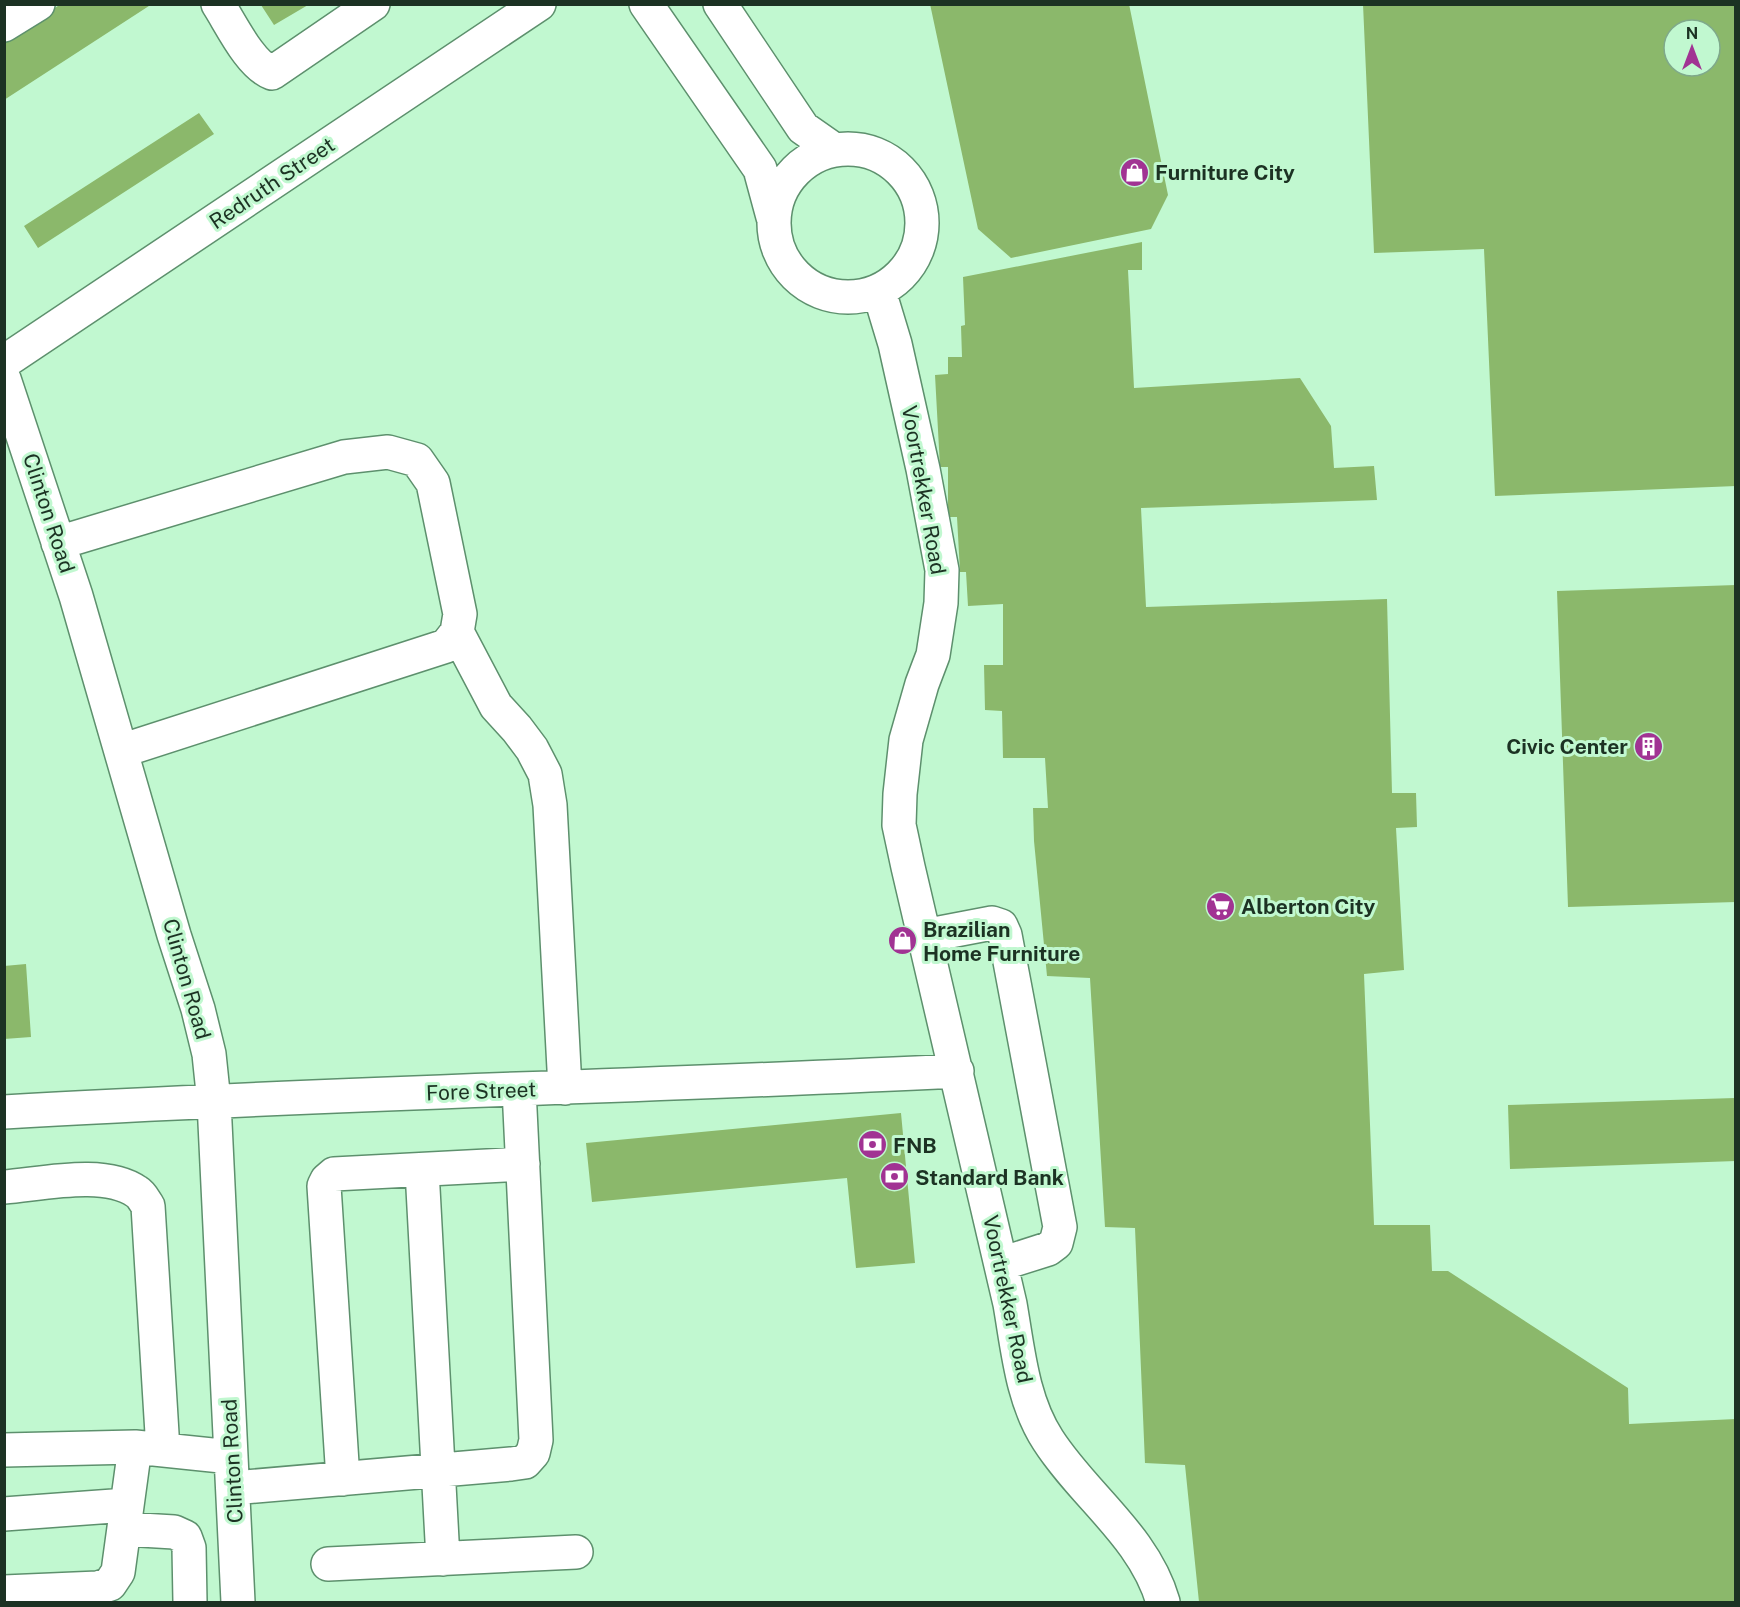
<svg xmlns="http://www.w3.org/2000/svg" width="1740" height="1607" font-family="'Public Sans',sans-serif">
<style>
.building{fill:#8bb86b;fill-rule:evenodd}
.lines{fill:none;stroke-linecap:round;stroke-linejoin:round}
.minor-casing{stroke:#5d906d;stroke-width:36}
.minor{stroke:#fff;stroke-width:33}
.labels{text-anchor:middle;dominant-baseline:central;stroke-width:6;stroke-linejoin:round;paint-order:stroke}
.poi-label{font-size:21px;font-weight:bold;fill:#1c3223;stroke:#c1f8d0;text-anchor:start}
.street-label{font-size:21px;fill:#1c3223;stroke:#c1f8d0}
</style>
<rect width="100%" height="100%" fill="#c1f8d0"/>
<path class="building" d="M61,4H152L4,100V41Z
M930,4H1129L1168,195L1151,229L1011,258L978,229Z
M1363,4H1736V486L1495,496L1484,249L1374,253ZM1674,30H1710V66H1674Z
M261,5H308L274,25Z
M199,113L214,134L38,248L24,226Z
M1142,242V270H1128L1134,388L1300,378L1331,426L1334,468L1374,466L1377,500L1141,508L1146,607L1387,599L1392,793H1416L1417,827L1396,828L1404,970L1364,974L1374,1225H1430L1432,1271H1448L1628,1388L1629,1424L1736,1419V1602H1199L1185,1465L1145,1463L1135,1228L1105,1227L1090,978L1047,976L1034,841L1033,808H1048L1045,758H1003L1002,711L985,710L984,665H1003V604L968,606L966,572H960L957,517H948V467H940L935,375L948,374V357H962L961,326L965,325L963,277Z
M1736,585V902L1568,907L1557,591Z
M26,964L31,1037L4,1039V966Z
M1735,1098L1736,1161L1510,1169L1508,1105Z
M901,1113L915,1263L856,1268L847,1178L592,1202L586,1143Z"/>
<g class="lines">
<defs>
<path id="minor" d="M218,4C231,24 250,65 272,73L373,4
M646,4L760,169L773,217
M720,4L803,128L833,149
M4,25L38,4
M774 223a74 74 0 1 1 148 0a74 74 0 1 1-148 0Z
M879,291L895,344L923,469L942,570L941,603L933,655L922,684L906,740L900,794L899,825L908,867L1010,1304C1018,1350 1022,1400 1048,1440C1084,1496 1144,1536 1163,1602
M4,362L539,4
M4,379L76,596L174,935L198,1009L209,1054L214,1102L238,1602
M58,543L344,457L388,452L417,460L433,483L460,614L457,632L446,646L121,751
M457,632L496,706L517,729L532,749L545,774L550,805L565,1088
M924,936L992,923L1001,926L1005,935L1060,1227L1056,1243L1048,1249L1001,1264
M4,1112C322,1093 640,1087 957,1071
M422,1170L443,1559
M4,1187C42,1184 105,1169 137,1192C142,1195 145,1202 148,1206L163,1450
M4,1450L135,1447L231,1457
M343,1479L324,1186L327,1180L334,1174L523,1164
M233,1488L511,1464L525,1462L533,1453L536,1440L519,1089
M4,1514L127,1505
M124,1529L174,1532L185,1537L189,1548L190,1602
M328,1564L576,1552
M4,1592L98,1588L110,1584L118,1572L135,1447"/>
</defs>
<use href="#minor" class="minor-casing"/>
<use href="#minor" class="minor"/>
</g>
<defs>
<symbol id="shop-disc" viewBox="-11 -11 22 22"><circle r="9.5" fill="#a13393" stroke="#c1f8d0"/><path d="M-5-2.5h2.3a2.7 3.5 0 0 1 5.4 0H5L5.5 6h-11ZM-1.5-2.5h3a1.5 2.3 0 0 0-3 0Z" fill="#fff"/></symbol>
<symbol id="building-disc" viewBox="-11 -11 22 22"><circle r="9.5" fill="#a13393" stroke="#c1f8d0"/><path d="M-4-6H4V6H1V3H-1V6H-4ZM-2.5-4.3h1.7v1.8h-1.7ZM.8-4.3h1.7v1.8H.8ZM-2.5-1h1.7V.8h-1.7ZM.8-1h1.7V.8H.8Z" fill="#fff"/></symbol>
<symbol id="supermarket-disc" viewBox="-11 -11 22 22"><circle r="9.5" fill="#a13393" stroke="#c1f8d0"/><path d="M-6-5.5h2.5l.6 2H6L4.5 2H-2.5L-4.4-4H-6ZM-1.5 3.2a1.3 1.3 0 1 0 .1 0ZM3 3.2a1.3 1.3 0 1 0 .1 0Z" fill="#fff"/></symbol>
<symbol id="bank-disc" viewBox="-11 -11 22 22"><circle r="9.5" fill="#a13393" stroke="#c1f8d0"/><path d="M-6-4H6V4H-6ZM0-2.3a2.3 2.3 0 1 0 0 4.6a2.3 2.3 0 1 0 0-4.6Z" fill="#fff"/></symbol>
</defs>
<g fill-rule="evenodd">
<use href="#shop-disc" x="1118" y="156" width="33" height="33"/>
<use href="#building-disc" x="1632" y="730" width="33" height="33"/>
<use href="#supermarket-disc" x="1204" y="890" width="33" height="33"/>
<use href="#shop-disc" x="886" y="924" width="33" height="33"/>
<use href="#bank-disc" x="856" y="1128" width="33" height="33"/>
<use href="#bank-disc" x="878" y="1160" width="33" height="33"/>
</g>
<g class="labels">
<g class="poi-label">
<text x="1155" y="172">Furniture City</text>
<text x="1628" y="746" text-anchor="end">Civic Center</text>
<text x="1241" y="906">Alberton City</text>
<text x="923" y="929">Brazilian<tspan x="923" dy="24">Home Furniture</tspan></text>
<text x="893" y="1145">FNB</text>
<text x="915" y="1177">Standard Bank</text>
</g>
<g class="street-label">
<text transform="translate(272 183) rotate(-34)">Redruth Street</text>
<text transform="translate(924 490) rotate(80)">Voortrekker Road</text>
<text transform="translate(49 513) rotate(72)">Clinton Road</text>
<text transform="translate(187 979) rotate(74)">Clinton Road</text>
<text transform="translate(481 1091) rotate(-2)">Fore Street</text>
<text transform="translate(1008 1299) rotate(78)">Voortrekker Road</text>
<text transform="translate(232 1461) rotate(-93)">Clinton Road</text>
</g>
</g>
<rect width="1740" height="1607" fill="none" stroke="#1c3223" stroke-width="12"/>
<g transform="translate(1692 48)"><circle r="28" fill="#c1f8d0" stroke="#7fa98b" stroke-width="1.5"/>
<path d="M0-4.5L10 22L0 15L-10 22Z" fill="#a13393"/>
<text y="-9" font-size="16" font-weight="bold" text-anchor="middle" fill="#1c3223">N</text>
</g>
</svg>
